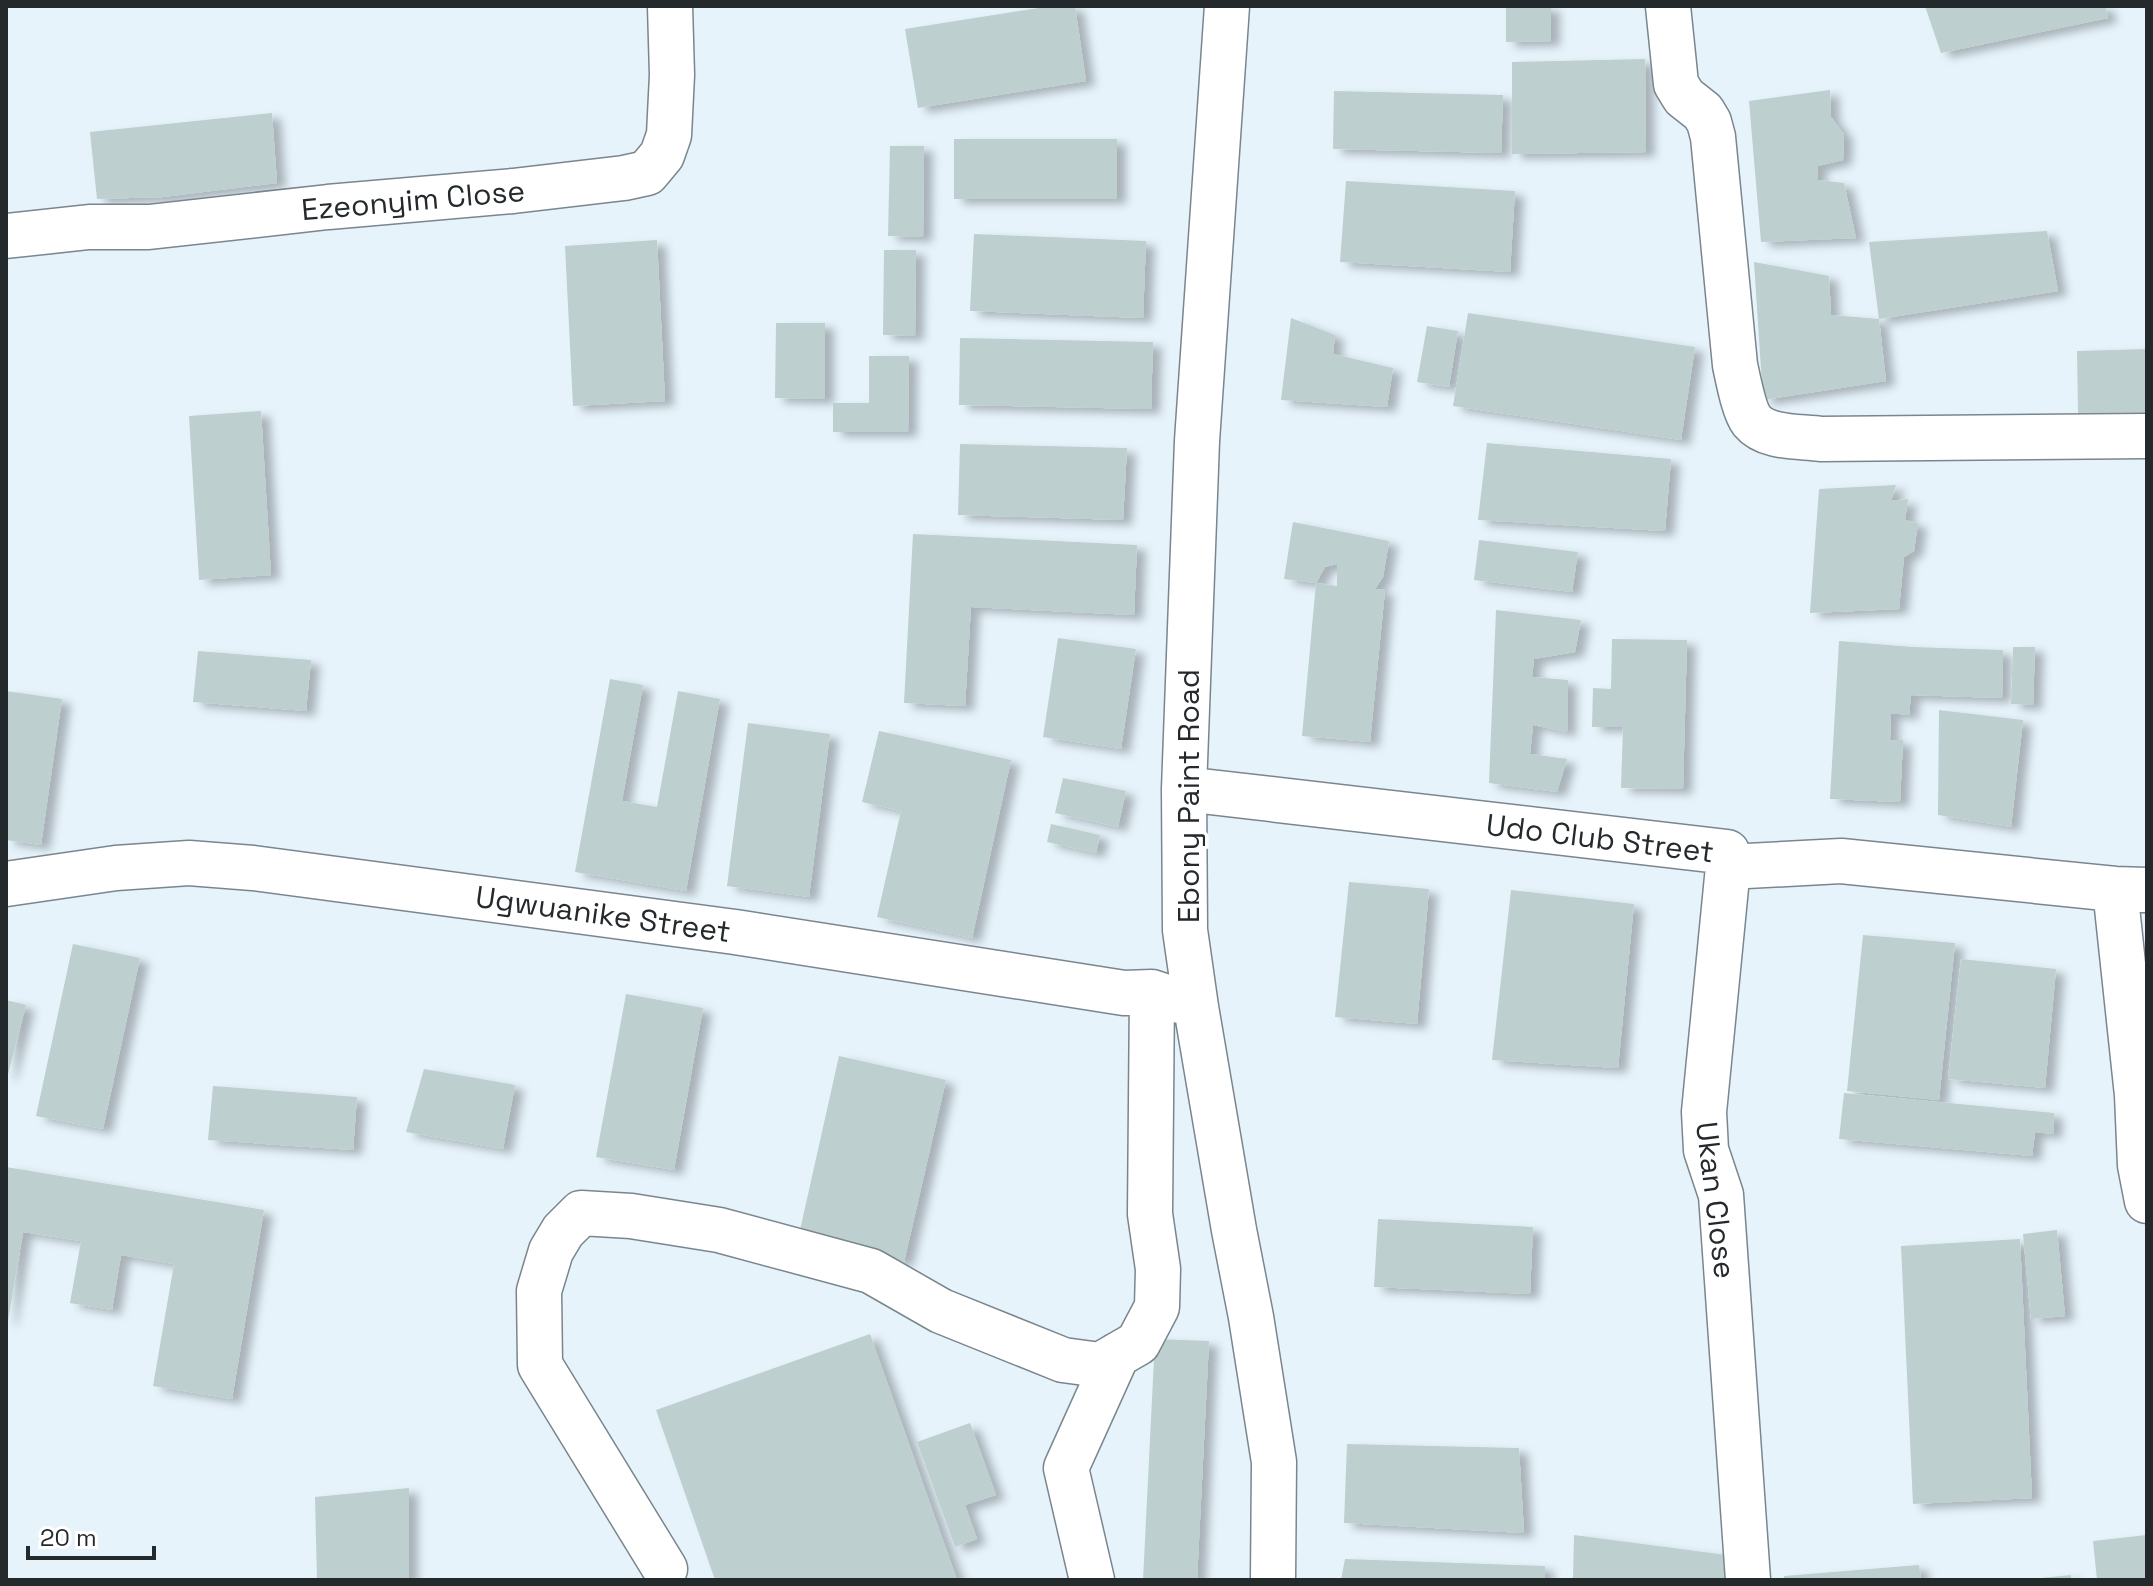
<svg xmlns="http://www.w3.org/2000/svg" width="2153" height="1586" font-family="'Space Grotesk',sans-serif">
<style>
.building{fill:#becfcf;filter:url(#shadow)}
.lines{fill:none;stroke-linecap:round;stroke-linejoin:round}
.minor-casing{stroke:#7a868d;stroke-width:47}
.minor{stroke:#fff;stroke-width:44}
.labels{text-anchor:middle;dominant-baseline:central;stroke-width:7;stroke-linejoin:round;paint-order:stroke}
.street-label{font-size:30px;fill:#24292c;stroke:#fff}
</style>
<defs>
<filter id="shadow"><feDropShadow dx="9" dy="5" stdDeviation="4" flood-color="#0004"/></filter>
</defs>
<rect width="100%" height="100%" fill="#e6f3fb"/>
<path class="building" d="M1051,6H1075L1086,81L918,108L905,29Z
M1506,6H1551V41L1506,42Z
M1925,6H2105L2108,18L1941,53Z
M1645,59L1646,152L1512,154V62Z
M1830,90L1831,117L1844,135L1843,160L1818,166L1817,180L1844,183L1856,238L1761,242L1749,101Z
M1334,91L1503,95L1501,153L1333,149Z
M272,113L277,183L163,197L97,199L90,132Z
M954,139H1117V199H954Z
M890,146H924L923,237L888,236Z
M1346,181L1515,191L1510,272L1340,262Z
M2047,231L2058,291L1879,319L1869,242Z
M974,234L1146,241L1143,318L970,311Z
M657,240L665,401L573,406L565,246Z
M884,250H916L915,336L883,335Z
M1754,262L1829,276L1831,315L1879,319L1886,381L1763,400Z
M1468,313L1695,347L1681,440L1453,406Z
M1291,318L1335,335L1333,354L1393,368L1387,407L1281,400Z
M776,323H825V399L775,398Z
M1427,326L1458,331L1449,387L1417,382Z
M960,338L1153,342L1151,409L959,405Z
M2147,349V412L2078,413L2077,351Z
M869,356H909L908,432H833V403H869Z
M261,411L271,575L199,580L189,416Z
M1487,443L1671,459L1665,531L1478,520Z
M960,444L1127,448L1123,520L958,515Z
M1896,485L1891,501L1908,499L1905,520L1918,523L1914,551L1904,557L1899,609L1810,613L1819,489Z
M1293,522L1389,541L1383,577L1375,589L1385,590L1370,742L1302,736L1316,583L1337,586V564L1325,567L1316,583L1284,579Z
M913,534L1137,545L1134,615L971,607L965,706L904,703Z
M1479,540L1578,552L1572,592L1474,580Z
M1496,610L1581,620L1575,652L1534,659L1532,677L1568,680L1567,732L1533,725L1530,754L1567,759L1557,792L1489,783Z
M1058,638L1136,649L1121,749L1043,737Z
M1612,639L1687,640L1683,789L1621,788L1623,727H1592L1593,688L1611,689Z
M1839,641L1912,647L2003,650L2002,698L1911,695L1909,715L1891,713L1890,740H1903L1900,802L1830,799Z
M2013,647H2035L2033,705L2011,704Z
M198,651L311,660L306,711L193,702Z
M610,679L643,685L622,801L657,807L678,691L720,699L686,891L575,872Z
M6,691L62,699L41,845L6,840Z
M1939,710L2023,720L2011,827L1938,815Z
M748,723L830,734L809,897L727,886Z
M879,731L1011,760L972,938L877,917L901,811L862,802Z
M1063,778L1126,791L1118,827L1055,813Z
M1051,824L1100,835L1096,853L1047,842Z
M1349,882L1429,889L1417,1024L1335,1017Z
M1511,890L1634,904L1618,1068L1492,1060Z
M1863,935L1955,943L1939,1100L1847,1091Z
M73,944L140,958L103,1129L36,1116Z
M1961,959L2056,969L2045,1088L1948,1079Z
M626,994L703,1008L674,1170L596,1157Z
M6,1000L26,1005L7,1078H6Z
M839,1056L946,1080L904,1262L798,1239Z
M424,1069L515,1085L503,1149L406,1132Z
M213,1086L357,1097L353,1150L208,1140Z
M1844,1093L2054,1113L2053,1134L2035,1132L2032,1156L1839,1139Z
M6,1167L264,1210L232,1399L153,1386L174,1264L121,1255L112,1310L70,1303L81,1241L23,1232L8,1321H6Z
M1378,1219L1533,1227L1530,1294L1374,1287Z
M2057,1230L2065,1316L2031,1319L2023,1234Z
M2020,1239L2032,1498L1913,1504L1901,1246Z
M870,1334L957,1580H715L656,1410Z
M1155,1339L1209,1341L1197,1580H1143Z
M970,1423L996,1495L965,1505L977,1539L955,1547L917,1442Z
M1347,1444L1519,1448L1524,1533L1344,1523Z
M409,1488V1580H317L315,1497Z
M1574,1535L1734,1556L1735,1580H1573Z
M2147,1535V1580H2097L2093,1541Z
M1345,1559L1545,1566V1580H1341Z
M1919,1565L1921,1580H1784V1576Z
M2071,1575V1580H2041V1578Z"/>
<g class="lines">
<defs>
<path id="minor" d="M1227,6L1197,441L1184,789L1185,930L1196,1007L1234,1230L1251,1317L1274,1462L1273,1580
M1668,6L1676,84L1684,97L1703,112L1709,122L1713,137L1735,365C1738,379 1744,411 1752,421C1767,439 1800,436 1821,439L2147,436
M6,236L89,227H149L328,207L513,191L624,178L647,173L662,155L669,135L672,75L670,6
M1184,789L1727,852L1728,867L1841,861L2115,889L2147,890
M1728,867L1704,1112L1706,1150L1721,1195L1748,1580
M6,884L116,868L189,863L253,868L735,932L1124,993L1152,992L1179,1001
M2115,889L2137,1095L2140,1165L2147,1201
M665,1569L540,1365L539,1291L551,1251L563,1231L581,1213L631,1216L719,1230L871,1271L941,1311L1063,1360L1100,1365L1138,1343L1157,1307L1158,1269L1150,1214L1152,992
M1092,1580L1066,1468L1117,1355"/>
</defs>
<use href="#minor" class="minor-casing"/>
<use href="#minor" class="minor"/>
</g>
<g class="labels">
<g class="street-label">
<text transform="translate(413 200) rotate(-5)">Ezeonyim Close</text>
<text transform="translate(1188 796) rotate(-90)">Ebony Paint Road</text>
<text transform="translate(1600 838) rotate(7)">Udo Club Street</text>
<text transform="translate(603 914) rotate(8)">Ugwuanike Street</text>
<text transform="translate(1716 1200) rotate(83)">Ukan Close</text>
</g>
</g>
<rect width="2153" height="1586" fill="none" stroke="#24292c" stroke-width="16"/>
<path d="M28 1546v12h126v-12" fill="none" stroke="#24292c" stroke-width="4"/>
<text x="40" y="1546" font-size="24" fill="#24292c" stroke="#ffffff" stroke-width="6" paint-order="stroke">20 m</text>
</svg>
